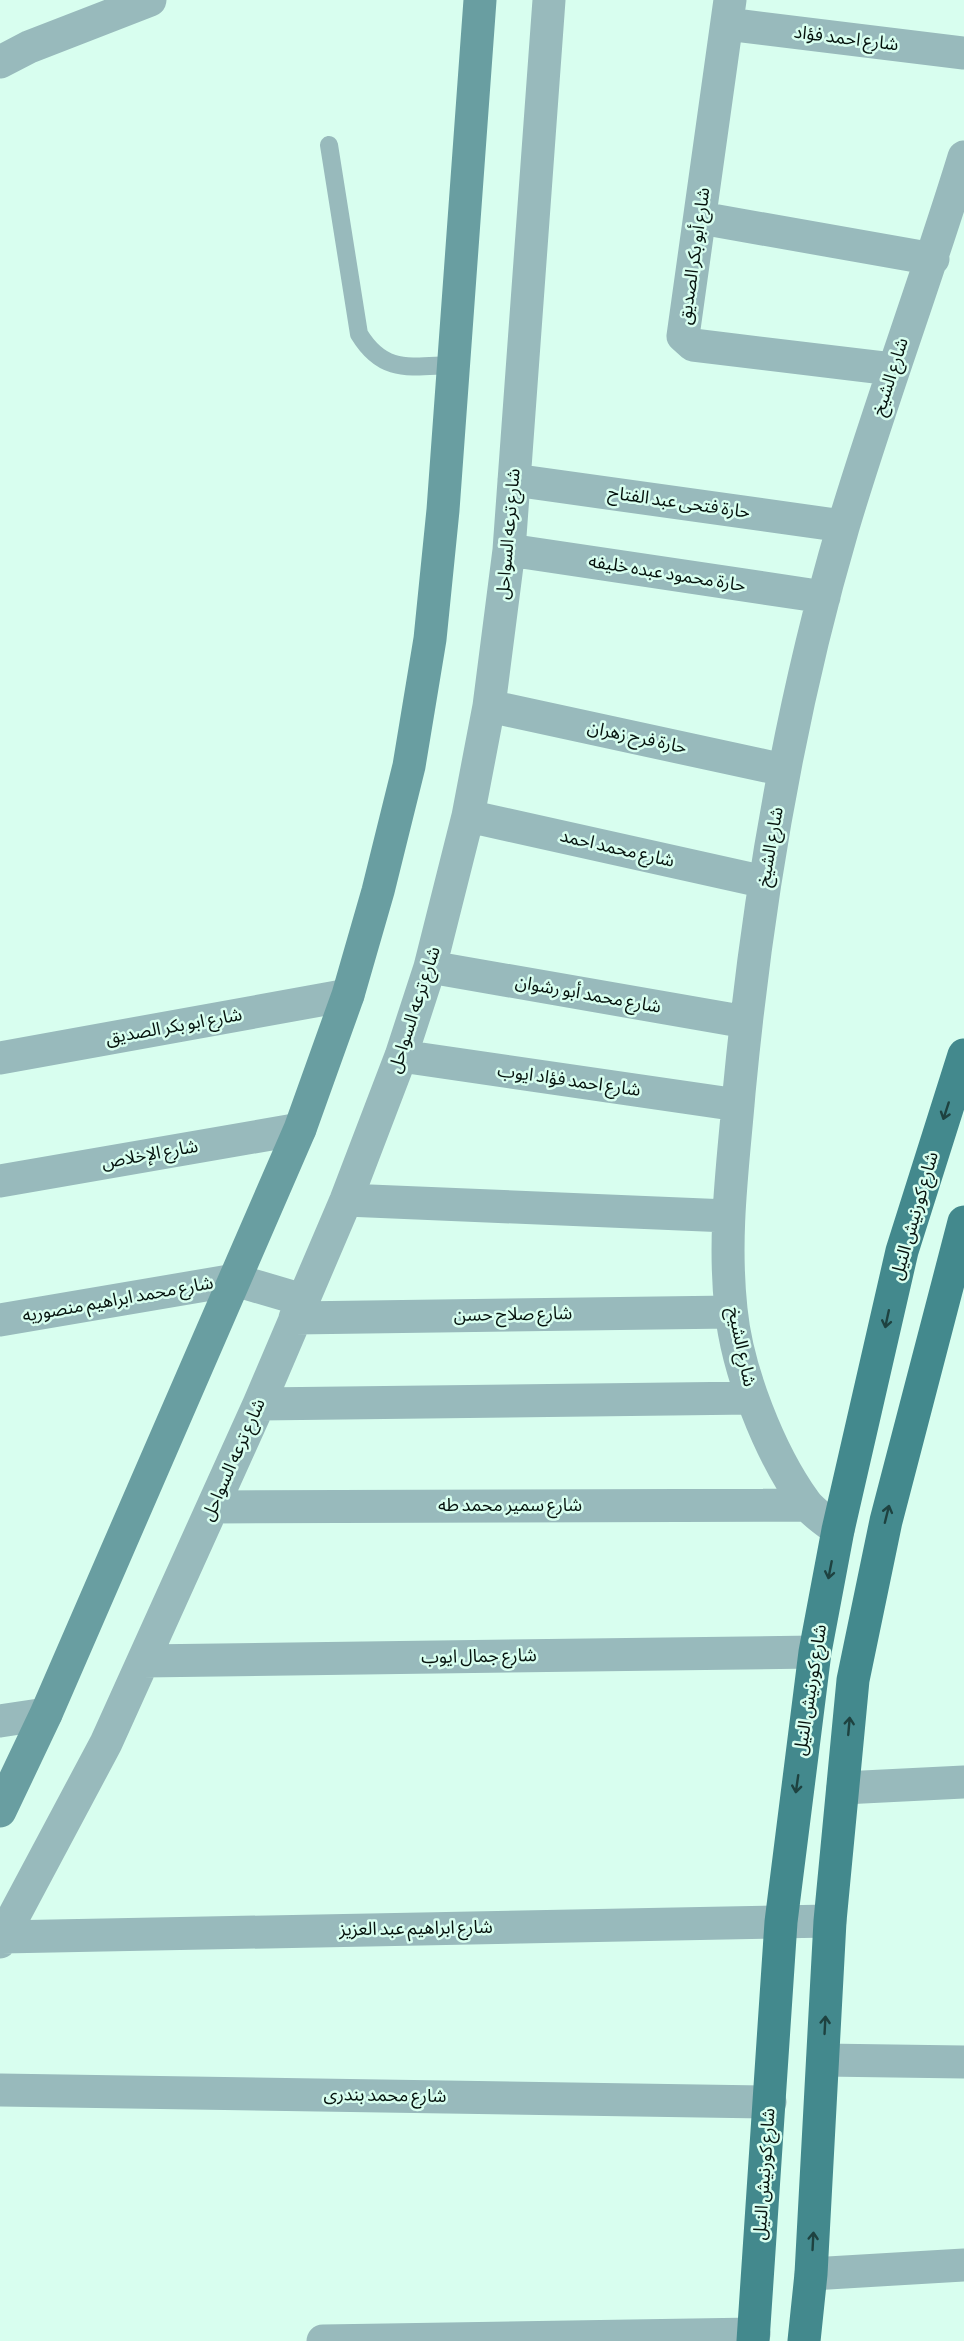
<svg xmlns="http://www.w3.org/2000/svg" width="964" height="2341" font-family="'Alegreya Sans','Noto Sans Arabic',sans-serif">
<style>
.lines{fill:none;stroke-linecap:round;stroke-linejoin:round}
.lane{stroke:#98babc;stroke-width:18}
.street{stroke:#98babc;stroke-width:33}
.secondary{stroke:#699ea1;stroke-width:33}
.primary{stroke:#43898d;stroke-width:33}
.oneway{stroke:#1e4240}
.labels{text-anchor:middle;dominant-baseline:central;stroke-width:5;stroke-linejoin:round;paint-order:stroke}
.street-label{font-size:18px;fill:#05120d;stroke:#d8feef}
</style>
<rect width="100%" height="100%" fill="#d8feef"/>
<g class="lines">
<path class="lane" d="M329,145L359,334C384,375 411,366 454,365"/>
<path class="street" d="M730,0L683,336L693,345L892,369
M727,24L964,53
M0,62L29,47L150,0
M701,218L933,259
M514,480L843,526
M509,550L824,597
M489,706L784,770
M468,816L765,882
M430,967L746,1022
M401,1056L738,1105
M0,1058L348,995
M0,1181L300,1129
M346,1200L728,1216
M295,1318L731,1312
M0,1320L235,1280L303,1300
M259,1404L752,1398
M213,1507L807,1505
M838,1530C827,1522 813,1513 805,1502C769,1452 737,1370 731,1309C723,1235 733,1166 739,1093C757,902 789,711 843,527C880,403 926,281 964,157
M143,1661L815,1652
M0,1721L46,1714
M843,1788L964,1782
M2,1937L830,1921
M0,1942L106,1743L259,1404L346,1200L401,1056L430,967L468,816L489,706L509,550L549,0
M823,2060L964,2062
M0,2090L770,2102
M811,2274L964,2265
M323,2341L754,2334"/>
<path class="secondary" d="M0,1811L46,1714L300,1129L348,995L378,891L409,766L430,639L443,510L480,0"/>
<path class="primary" d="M753,2341L781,1922L815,1652L838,1530L902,1251L964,1055
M804,2341L811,2274L830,1921L853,1680L886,1521L964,1222"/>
</g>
<defs><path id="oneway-shaft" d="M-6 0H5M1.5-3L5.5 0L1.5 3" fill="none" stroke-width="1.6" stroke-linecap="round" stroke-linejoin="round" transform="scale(1.5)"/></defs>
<g class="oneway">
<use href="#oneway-shaft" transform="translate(946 1111) rotate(108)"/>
<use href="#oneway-shaft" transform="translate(887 1319) rotate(102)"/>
<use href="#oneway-shaft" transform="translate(887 1514) rotate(-76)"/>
<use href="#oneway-shaft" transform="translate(830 1570) rotate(101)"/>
<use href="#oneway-shaft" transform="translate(849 1726) rotate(-85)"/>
<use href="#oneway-shaft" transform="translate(797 1784) rotate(98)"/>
<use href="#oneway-shaft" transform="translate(825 2025) rotate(-87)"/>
<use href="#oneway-shaft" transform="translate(813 2241) rotate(-87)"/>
</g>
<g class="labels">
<g class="street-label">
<text transform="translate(846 39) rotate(7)">شارع احمد فؤاد</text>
<text transform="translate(695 256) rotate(-82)">شارع أبو بكر الصديق</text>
<text transform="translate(891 377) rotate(-72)">شارع الشيخ</text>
<text transform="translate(679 503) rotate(8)">حارة فتحى عبد الفتاح</text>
<text transform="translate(509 534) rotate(-85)">شارع ترعه السواحل</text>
<text transform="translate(667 574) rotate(9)">حارة محمود عبده خليفه</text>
<text transform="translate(637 738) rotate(12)">حارة فرح زهران</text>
<text transform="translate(771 847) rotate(-80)">شارع الشيخ</text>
<text transform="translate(617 849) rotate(13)">شارع محمد احمد</text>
<text transform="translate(588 995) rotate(10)">شارع محمد أبو رشوان</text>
<text transform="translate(415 1010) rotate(-72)">شارع ترعه السواحل</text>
<text transform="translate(174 1027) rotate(-10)">شارع ابو بكر الصديق</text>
<text transform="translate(569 1081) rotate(8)">شارع احمد فؤاد ايوب</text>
<text transform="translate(150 1155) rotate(-10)">شارع الإخلاص</text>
<text transform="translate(915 1216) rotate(-74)">شارع كورنيش النيل</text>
<text transform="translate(118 1300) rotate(-10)">شارع محمد ابراهيم منصوريه</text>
<text transform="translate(513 1315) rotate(-1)">شارع صلاح حسن</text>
<text transform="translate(741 1347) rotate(78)">شارع الشيخ</text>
<text transform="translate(234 1460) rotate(-66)">شارع ترعه السواحل</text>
<text x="510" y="1506">شارع سمير محمد طه</text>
<text transform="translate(479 1657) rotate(-1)">شارع جمال ايوب</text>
<text transform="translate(811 1690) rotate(-81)">شارع كورنيش النيل</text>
<text transform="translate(416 1929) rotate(-1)">شارع ابراهيم عبد العزيز</text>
<text transform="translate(385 2096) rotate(1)">شارع محمد بندرى</text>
<text transform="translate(765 2174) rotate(-86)">شارع كورنيش النيل</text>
</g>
</g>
</svg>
